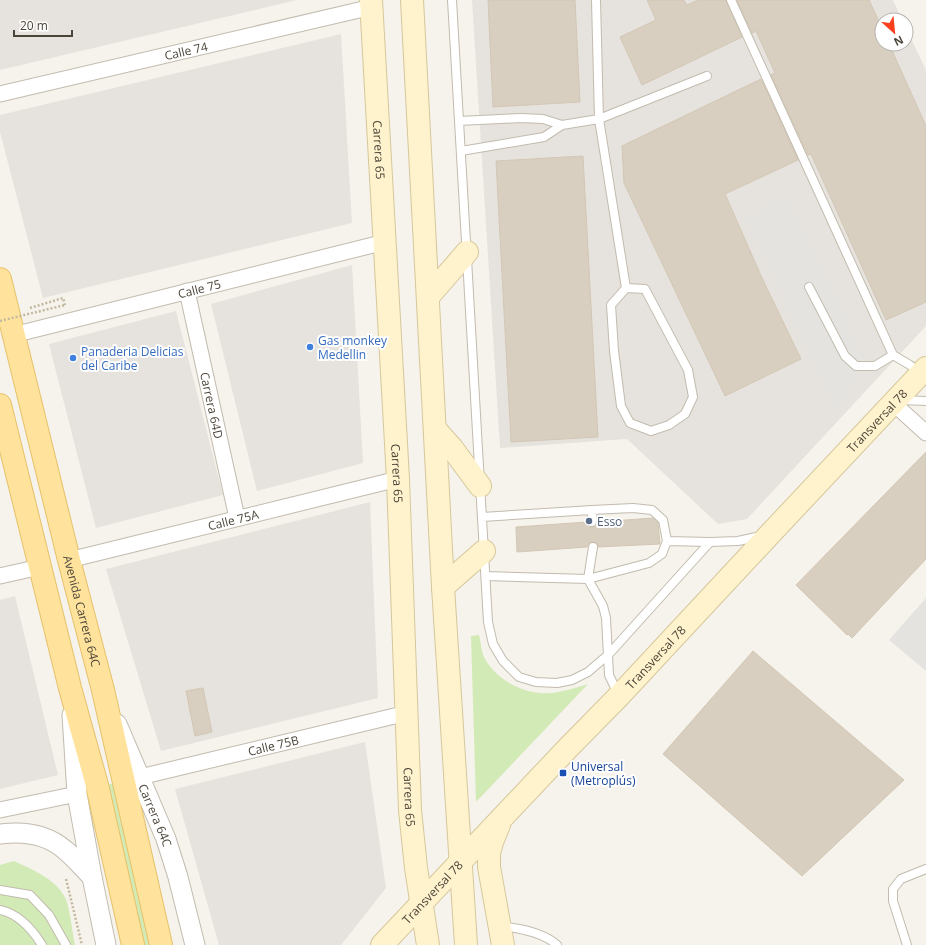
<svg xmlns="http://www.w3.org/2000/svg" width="926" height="945" font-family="'Open Sans',sans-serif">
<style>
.industrial{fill:#e6e2dd}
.green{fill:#d2eab5}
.parking{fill:#e5e3e0}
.building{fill:#d8cfc1;stroke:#d3c7b4}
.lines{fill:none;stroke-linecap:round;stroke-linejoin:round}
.service-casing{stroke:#c2bbae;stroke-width:10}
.minor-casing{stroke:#c2bbae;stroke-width:17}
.tertiary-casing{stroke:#c2bbae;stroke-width:21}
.secondary-casing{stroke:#d6c79b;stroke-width:24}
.primary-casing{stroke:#e6c16a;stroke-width:24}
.path{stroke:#c4b79f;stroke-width:2.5;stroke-dasharray:2 2;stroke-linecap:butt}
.service{stroke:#fff;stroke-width:8}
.minor{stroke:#fff;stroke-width:15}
.tertiary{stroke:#fff;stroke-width:19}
.secondary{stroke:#fff3cd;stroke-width:22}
.primary{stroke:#ffe39c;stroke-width:22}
.path-bridge{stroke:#c4b79f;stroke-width:2.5;stroke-dasharray:2 2;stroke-linecap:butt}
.shop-dot{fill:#3f7fe0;stroke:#fff;stroke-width:1.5}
.service-dot{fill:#5c6f8a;stroke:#fff;stroke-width:1.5}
.transit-dot{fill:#1a4fb4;stroke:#fff;stroke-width:1.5}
.labels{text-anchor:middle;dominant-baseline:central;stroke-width:4;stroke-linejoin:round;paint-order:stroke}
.street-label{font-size:12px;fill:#4b4439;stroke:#fff}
.shop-label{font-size:12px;fill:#366cbe;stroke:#fff;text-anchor:start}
.service-label{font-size:12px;fill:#4e5e75;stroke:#fff;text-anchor:start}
.transit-label{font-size:12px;fill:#164399;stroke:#fff;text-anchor:start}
</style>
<rect width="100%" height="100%" fill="#f6f3ec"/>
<path class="industrial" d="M0,0H297L0,70Z
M472,0H893L902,20H882V44H906V28L926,70V326L747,519L718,524L627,439L500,448Z
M341,34L352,223L43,298L0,132V115Z
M352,265L363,463L257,491L211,304Z
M176,311L223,495L96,528L49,344Z
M370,502L378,698L161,751L106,569Z
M15,596L58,775L0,789V600Z
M365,742L386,888L341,945H219L175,789Z"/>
<path class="green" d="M479,635C481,642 481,652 485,659C496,678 518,691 540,693C554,695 575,688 588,684L476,802L471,636Z
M115,783L152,945H144L106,785Z
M14,861C33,870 59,880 67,902C71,916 72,931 75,945H0V865Z"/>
<path class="parking" d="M787,195L866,362L838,411L744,219Z
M926,598V671L889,640Z"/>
<path class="building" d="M488,0H575L580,102L493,107Z
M647,0H684L687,5L698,0H726L742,37L642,85L620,37L656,20Z
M737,0H869L882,28V44H889L926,126V302L886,320L811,154L808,155L771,75L775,73L756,31L752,33Z
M761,79L798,160L725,194L762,278L801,359L725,396L624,183L622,146Z
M583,156L598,437L511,442L496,161Z
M926,452V559L852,638L848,634L847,635L796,585Z
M653,518L658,523L660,544L598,547L597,543L593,542L589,543L587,547L517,552L516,527L587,522L589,527H592L597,525L598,522Z
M753,651L904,780L802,876L663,754Z
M203,688L212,732L195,736L186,691Z"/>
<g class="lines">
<defs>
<path id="service" d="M452,0L488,622L493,644L503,661L519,677L536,682L557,683L572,680L588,672L609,654L710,542L738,541L761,536
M596,0L599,119L626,288L611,305L614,351L621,406L630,423L651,431L669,425L685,414L693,397L688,370L645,289L626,288
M731,0L893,355L910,365L920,373
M459,121L521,118L543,119L562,125
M461,151L544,137L562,125L599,119L707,76
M809,287L845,356L856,366H875L893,355
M901,400L926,401
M592,510V522
M482,517L592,510L633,508L652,510L663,520L667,541L710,542
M593,547L588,579L649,563L662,554L667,541
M486,576L588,579L603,606L606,618L609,675L618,694
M0,890L30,895L49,915L66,945
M0,910C19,914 32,929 42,945
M500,926C519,928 543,932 557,945
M907,945L893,901V889L901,879L926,869"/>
<g id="minor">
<path id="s1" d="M0,94L372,7"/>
<path id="s2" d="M187,291L237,518"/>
<path id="s3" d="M13,335L385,242"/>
<path d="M893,403L926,433"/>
<path id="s4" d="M69,560L398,479"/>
<path d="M0,576L40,567"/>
<path id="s5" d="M140,777L407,713"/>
<path d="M0,810L77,794"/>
</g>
<g id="tertiary">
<path d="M72,715L77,794L92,877L106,945"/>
<path id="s6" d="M117,724L166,839L178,877L195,945"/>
<path d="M0,834C23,831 47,834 65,850C75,858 83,868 92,877"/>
</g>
<g id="secondary">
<path id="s7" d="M371,0L398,479L410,810L416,868L428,945"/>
<path d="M412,0L443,587L466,945"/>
<path d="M428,297L467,252"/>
<path d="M435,429L452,448L480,486"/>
<path d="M443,587L484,551"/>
<path d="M499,825L492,842L489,853V867L503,945"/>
<path id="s8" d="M382,945L566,750L619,696L770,534L926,368"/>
</g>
<g id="primary">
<path id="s9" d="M0,279L69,560L103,690L161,945"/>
<path d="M0,405L70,688L97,785L133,945"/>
</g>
</defs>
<use href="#service" class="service-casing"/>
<use href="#minor" class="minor-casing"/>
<use href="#tertiary" class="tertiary-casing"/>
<use href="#secondary" class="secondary-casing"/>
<use href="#primary" class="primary-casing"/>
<path class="path" d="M30,308L63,298L65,305
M66,879L82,945"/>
<use href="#service" class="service"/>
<use href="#minor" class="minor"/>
<use href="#tertiary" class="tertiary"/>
<use href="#secondary" class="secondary"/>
<use href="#primary" class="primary"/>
<path class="path-bridge" d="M0,321L65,305"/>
</g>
<g class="shop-dot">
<circle cx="310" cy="347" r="4"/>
<circle cx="73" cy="358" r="4"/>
</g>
<circle class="service-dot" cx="589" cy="521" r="4"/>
<rect class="transit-dot" x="559" y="769" width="8" height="8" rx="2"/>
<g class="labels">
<g class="street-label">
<text stroke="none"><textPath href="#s1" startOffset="191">Calle 74</textPath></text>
<text stroke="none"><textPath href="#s7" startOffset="150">Carrera 65</textPath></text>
<text stroke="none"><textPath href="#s3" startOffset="192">Calle 75</textPath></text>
<text stroke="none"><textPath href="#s2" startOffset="117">Carrera 64D</textPath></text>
<text stroke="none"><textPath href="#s8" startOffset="721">Transversal 78</textPath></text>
<text stroke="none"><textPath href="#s7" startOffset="474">Carrera 65</textPath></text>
<text stroke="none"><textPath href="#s4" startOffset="169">Calle 75A</textPath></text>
<text stroke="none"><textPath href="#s9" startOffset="342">Avenida Carrera 64C</textPath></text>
<text stroke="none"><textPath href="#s8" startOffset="397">Transversal 78</textPath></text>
<text stroke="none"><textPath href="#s5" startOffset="137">Calle 75B</textPath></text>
<text stroke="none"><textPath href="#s7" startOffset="798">Carrera 65</textPath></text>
<text stroke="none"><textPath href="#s6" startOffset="99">Carrera 64C</textPath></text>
<text stroke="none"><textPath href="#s8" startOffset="73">Transversal 78</textPath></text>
</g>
<g class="shop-label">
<text x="318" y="340">Gas monkey<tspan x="318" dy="14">Medellin</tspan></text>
<text x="81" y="351">Panaderia Delicias<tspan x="81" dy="14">del Caribe</tspan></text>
</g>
<g class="service-label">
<text x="597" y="521">Esso</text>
</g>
<g class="transit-label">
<text x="571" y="766">Universal<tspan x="571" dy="14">(Metroplús)</tspan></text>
</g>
</g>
<g transform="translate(894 32) rotate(153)"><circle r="19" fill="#ffffff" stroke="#b7b4b0"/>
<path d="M0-3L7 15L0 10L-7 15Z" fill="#fc3f1d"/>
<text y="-6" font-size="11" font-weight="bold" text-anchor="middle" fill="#4b4439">N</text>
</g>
<path d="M14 30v6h58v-6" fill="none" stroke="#4b4439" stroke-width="2"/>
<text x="20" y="30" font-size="12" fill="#4b4439" stroke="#ffffff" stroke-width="3" paint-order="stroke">20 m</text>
</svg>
